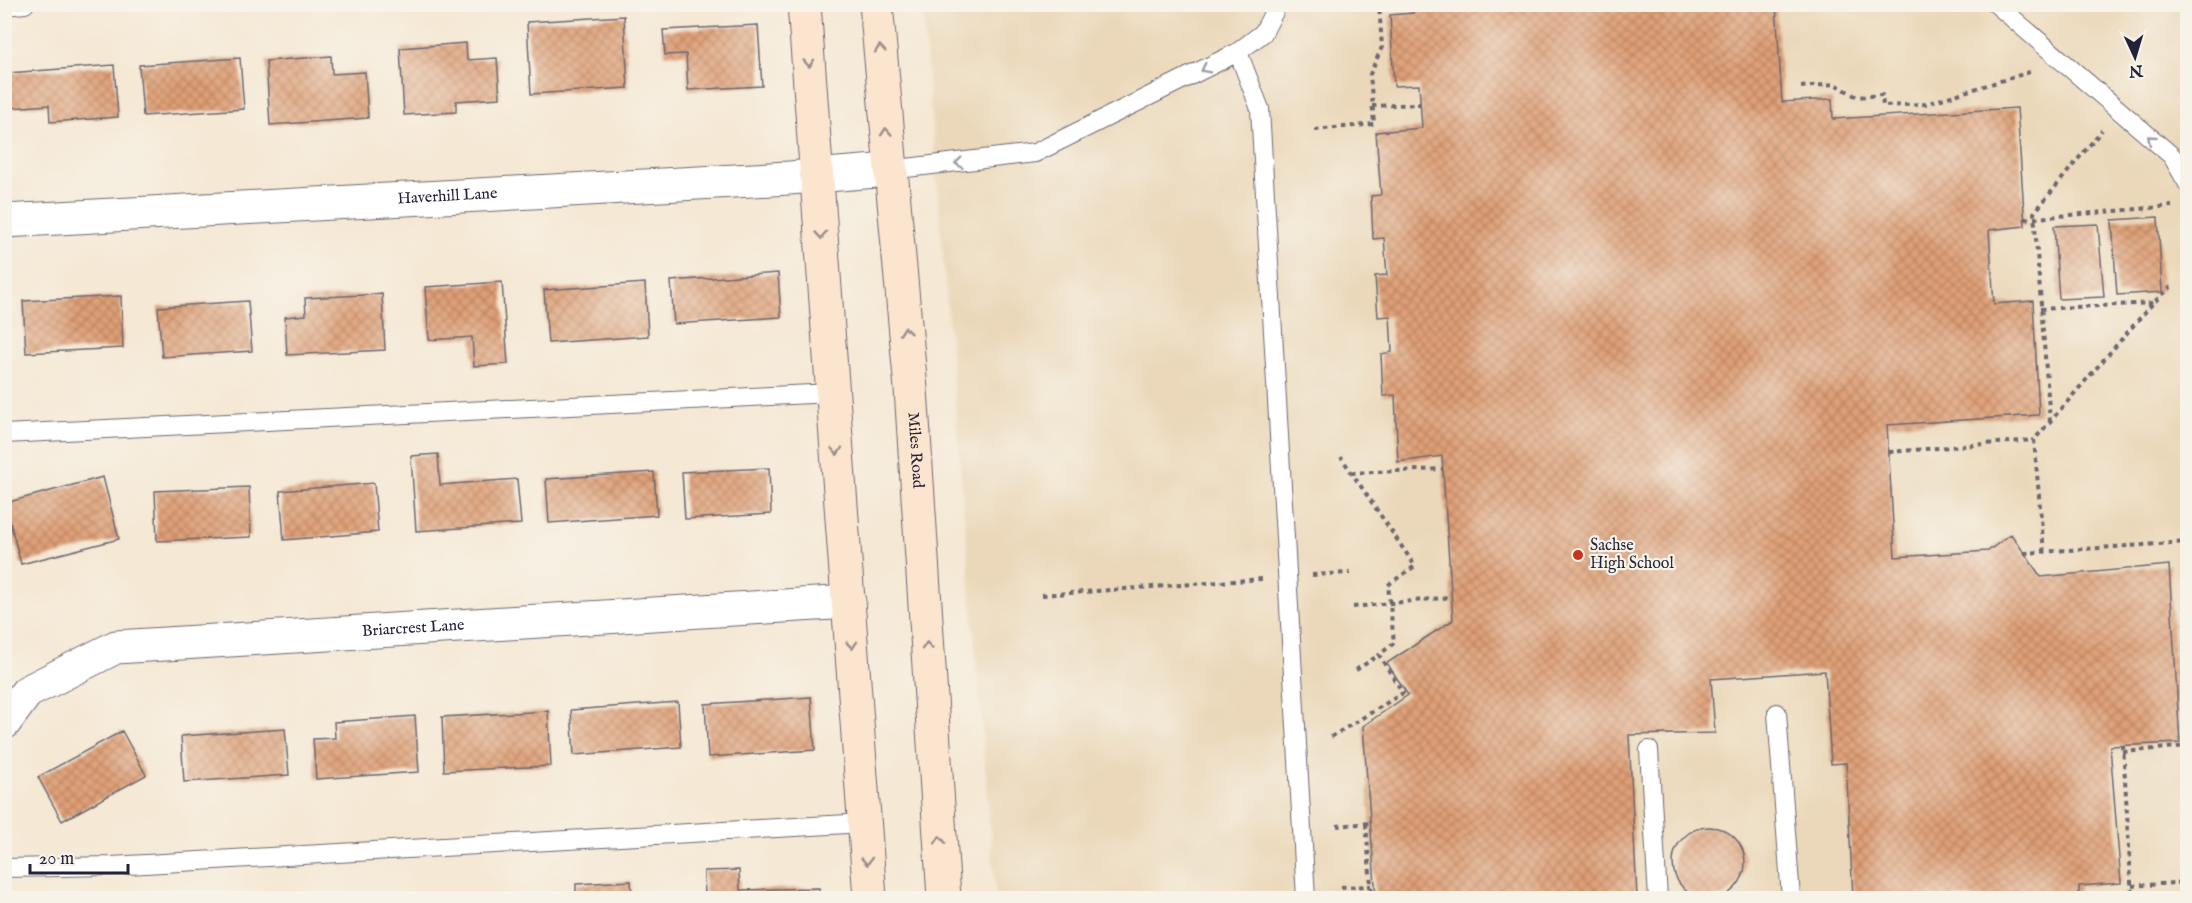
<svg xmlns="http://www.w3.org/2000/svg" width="2192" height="903" font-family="'IM FELL English',serif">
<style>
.built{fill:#ebd8ba}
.building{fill:url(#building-cross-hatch)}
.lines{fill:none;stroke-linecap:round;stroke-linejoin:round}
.lane-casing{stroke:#6c6771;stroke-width:20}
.street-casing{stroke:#6c6771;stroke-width:35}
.secondary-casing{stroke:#6c6771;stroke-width:35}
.path{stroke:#6c6771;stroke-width:4;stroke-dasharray:4.5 4.5;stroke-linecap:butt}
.lane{stroke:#fff;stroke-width:18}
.street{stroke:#fff;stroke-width:33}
.secondary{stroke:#fce5cf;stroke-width:33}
.oneway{stroke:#9a8d8c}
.oneway2{stroke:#9c9ca7}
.poi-dot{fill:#c8321e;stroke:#f7f3e8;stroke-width:2}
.labels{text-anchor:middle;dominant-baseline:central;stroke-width:4.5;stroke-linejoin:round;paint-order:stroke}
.street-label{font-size:16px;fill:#22223b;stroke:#f7f3e8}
.poi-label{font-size:16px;fill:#22223b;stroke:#f7f3e8;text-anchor:start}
</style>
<defs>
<pattern id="building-cross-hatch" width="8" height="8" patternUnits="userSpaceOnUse" patternTransform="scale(1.5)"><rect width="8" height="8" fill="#e0a077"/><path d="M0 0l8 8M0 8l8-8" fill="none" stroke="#b58263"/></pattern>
</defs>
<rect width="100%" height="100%" fill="#f7f3e8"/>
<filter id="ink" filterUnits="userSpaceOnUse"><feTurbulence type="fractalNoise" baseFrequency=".0167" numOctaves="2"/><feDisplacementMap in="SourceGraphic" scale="12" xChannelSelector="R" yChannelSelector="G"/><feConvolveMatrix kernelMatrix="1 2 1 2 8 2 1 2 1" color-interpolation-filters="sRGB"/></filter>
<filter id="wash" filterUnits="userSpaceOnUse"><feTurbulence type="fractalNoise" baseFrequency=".008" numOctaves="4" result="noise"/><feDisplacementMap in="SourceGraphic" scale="24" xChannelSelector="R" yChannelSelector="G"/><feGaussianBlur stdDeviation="1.35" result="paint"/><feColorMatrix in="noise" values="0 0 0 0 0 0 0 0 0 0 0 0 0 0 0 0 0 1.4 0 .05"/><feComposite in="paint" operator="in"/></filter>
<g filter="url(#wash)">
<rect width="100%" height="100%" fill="#f5e8d4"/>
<path class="built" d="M922,5H2187V898H996Z"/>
<g id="blocks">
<path class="building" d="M1413,4H1776L1782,102L1832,99L1833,119L2017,108L2025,226L1989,230L1994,304L2033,301L2039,415L1887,425L1895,557L1988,551L2011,534L2041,577L2169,565L2180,743L2110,746L2121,883L2079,886V898H1853L1846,763L1831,764L1825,671L1711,679L1715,733L1629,735L1637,898H1376L1363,726L1408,695L1387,663L1453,620L1442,456L1398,462L1395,395L1383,396L1381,354L1392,352L1390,316L1378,317L1375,276L1387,275L1384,238L1373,239L1371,196L1381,195L1376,132L1422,128L1419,85L1394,86L1390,15L1413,13Z
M624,16L628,88L531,94L527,22Z
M758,25L762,86L688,90L686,54L665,55L663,30Z
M466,43L467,60L497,58L500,98L456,101V112L404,115L400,48Z
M331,56L332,74L365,72L368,118L270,125L266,61Z
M240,58L244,109L143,116L139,65Z
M114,65L118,117L50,122L49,105L11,108L8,73Z
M2158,217L2162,292L2117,295L2112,220Z
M2098,224L2104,297L2059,299L2054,226Z
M778,273L781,317L674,324L671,281Z
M502,282L508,364L474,366L472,337L429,340L425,287Z
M645,283L648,336L548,343L544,290Z
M382,294L385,350L287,355L285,317L306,315L305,298Z
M121,296L123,348L26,353L23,301Z
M248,301L252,351L162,357L158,307Z
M438,454L440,485L517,479L521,524L416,531L411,456Z
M769,468L771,514L685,519L682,472Z
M654,472L657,515L549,523L546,479Z
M103,477L119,539L21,564L5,503Z
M374,483L378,532L284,540L280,491Z
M249,487L251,537L157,541L155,491Z
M811,697L815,750L708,757L705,704Z
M678,702L681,747L574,755L571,710Z
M548,711L551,766L444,771L442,717Z
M415,716L419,772L316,779L313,739L335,738L334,722Z
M285,729L289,775L184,782L181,736Z
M122,731L146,775L62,821L38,777Z
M1673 863a36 36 0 1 1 72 0a36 36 0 1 1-72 0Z
M739,870L740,890L819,888V898H705L704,871Z
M631,881L632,898H576V884Z"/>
</g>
</g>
<g filter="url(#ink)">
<use href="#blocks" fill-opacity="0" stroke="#6c6771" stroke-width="1.5"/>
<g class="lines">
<defs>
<path id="lane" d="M1996,4L2172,156L2188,184
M4,6L25,4
M1238,52L1260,109L1306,898
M889,170L1035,153L1238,52L1263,33L1278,4
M4,434L832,393
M1777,713L1791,898
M1649,750L1658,898
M4,868L111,866L865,823"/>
<g id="street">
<path id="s1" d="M4,221L789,178L889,170"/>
<path id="s2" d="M4,723L27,692L116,647L849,602"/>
</g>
<g id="secondary">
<path d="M804,4L870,898"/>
<path id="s3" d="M876,4L911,389L944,898"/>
</g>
</defs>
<use href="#lane" class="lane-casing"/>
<use href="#street" class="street-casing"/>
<use href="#secondary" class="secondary-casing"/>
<path class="path" d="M1801,87L1835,84L1857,97L1882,95L1883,106L1925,104L2033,71
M1372,106L1420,104
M1315,130L1374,124L1370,74L1382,47L1379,4
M2025,219L2172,206
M2040,309L2153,303
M2050,422L2034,213L2102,130
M1889,452L2034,440
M1351,473L1443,469
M2044,552L2034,440L2153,303L2171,287
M2024,553L2188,542
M1312,575L1350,573
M1042,595L1262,579
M1353,607L1452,597
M1356,670L1379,655
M1331,737L1403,693L1379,655L1394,643L1388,585L1415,566L1341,457
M2123,745L2132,898
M2123,752L2188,746
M1366,824L1372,898
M1337,826L1370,823
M2132,886L2188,882
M1341,887L1371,886"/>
<use href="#lane" class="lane"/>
<use href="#street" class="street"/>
<use href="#secondary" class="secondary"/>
</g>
<defs><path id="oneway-chevron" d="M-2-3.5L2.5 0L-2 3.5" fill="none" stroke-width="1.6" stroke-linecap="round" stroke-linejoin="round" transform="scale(1.5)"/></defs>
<g class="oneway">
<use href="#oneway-chevron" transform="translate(880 49) rotate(-95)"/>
<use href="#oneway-chevron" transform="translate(809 63) rotate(86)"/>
<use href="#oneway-chevron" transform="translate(886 132) rotate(-94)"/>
<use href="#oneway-chevron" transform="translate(821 235) rotate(86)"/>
<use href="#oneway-chevron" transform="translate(905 331) rotate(-96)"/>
<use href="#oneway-chevron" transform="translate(837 451) rotate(85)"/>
<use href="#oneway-chevron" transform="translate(852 645) rotate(86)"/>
<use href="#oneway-chevron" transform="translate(927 646) rotate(-94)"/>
<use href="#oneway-chevron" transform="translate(940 840) rotate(-94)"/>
<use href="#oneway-chevron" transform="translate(867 861) rotate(86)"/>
</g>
<g class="oneway2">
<use href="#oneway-chevron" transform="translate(1205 69) rotate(153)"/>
<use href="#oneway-chevron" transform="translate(2151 139) rotate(-139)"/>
<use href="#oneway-chevron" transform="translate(959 163) rotate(174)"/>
</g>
</g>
<circle class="poi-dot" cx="1578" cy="555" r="6"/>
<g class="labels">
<g class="street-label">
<text stroke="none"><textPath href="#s1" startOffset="444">Haverhill Lane</textPath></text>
<text stroke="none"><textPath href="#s3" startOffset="448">Miles Road</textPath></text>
<text stroke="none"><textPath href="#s2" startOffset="436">Briarcrest Lane</textPath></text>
</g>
<g class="poi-label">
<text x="1590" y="546">Sachse<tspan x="1590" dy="18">High School</tspan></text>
</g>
</g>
<rect width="2192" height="903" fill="none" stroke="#f7f3e8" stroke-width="24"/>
<g transform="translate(2135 57) rotate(176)" stroke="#f7f3e8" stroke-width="4.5" paint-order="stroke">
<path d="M0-4.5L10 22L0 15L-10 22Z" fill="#22223b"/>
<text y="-9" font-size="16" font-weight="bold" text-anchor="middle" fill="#22223b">N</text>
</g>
<path d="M30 864v9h98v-9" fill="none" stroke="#22223b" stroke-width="3"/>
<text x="39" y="864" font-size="18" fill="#22223b" stroke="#f7f3e8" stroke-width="4.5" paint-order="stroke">20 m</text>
</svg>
